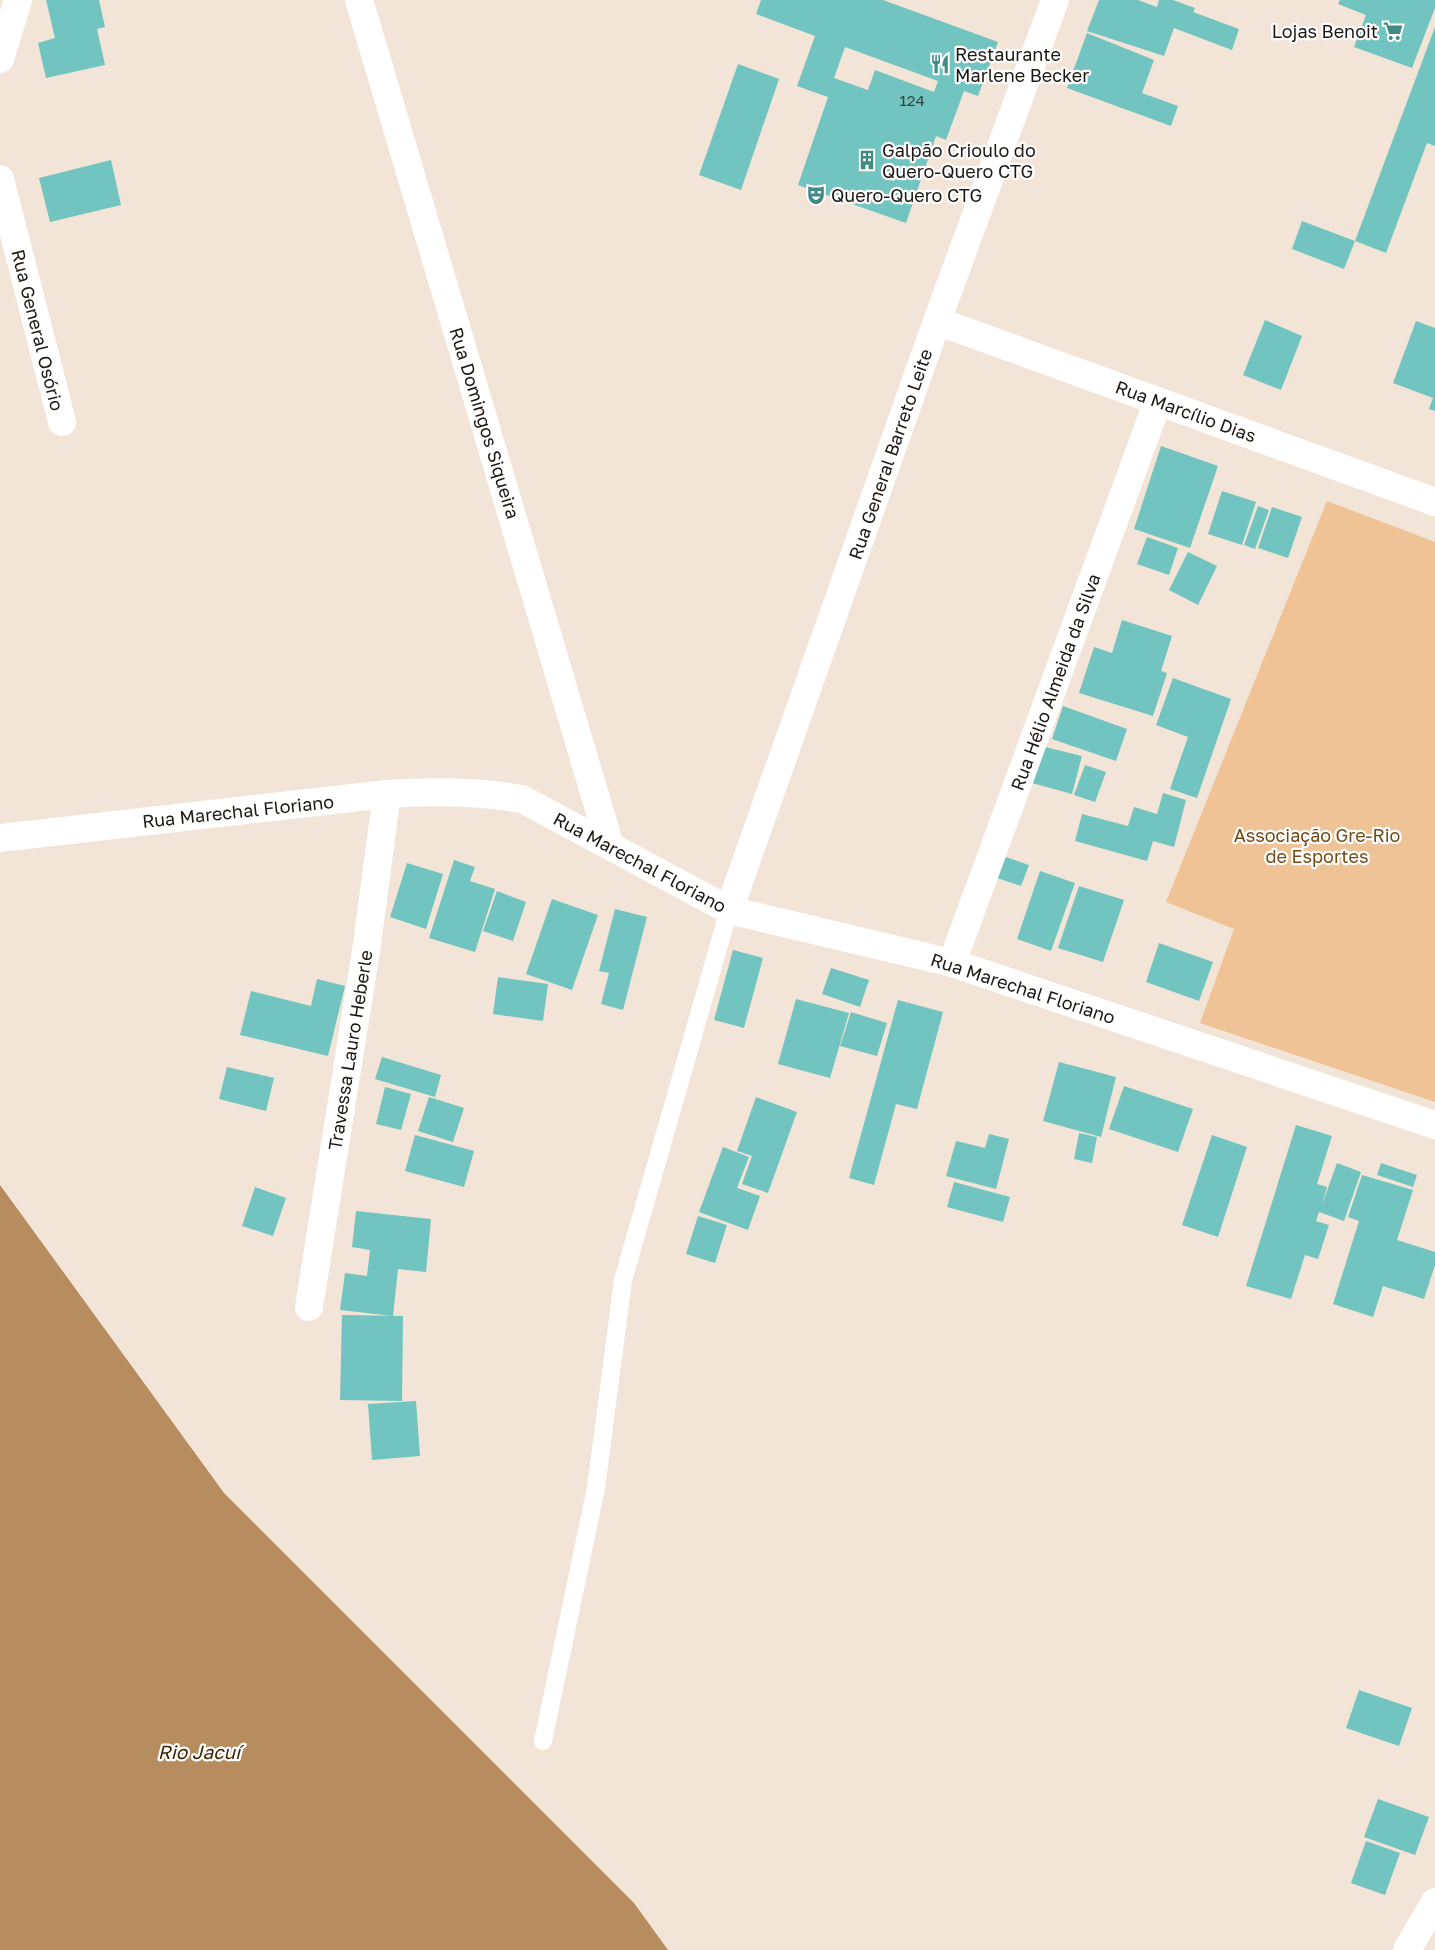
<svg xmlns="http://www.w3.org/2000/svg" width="1435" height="1950" font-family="'Golos Text',sans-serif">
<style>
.green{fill:#efc395}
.water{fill:#b78c5e}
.building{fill:#72c4c0;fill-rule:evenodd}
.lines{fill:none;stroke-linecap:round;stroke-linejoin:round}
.service{stroke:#fff;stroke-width:18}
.minor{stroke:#fff;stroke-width:28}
.labels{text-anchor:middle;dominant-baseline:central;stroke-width:4.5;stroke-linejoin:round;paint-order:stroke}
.number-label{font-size:15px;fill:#32433e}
.poi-label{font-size:18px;fill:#1d1813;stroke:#fff;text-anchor:start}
.street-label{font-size:18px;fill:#1d1813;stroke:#fff}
.park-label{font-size:18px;fill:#754a14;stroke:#fff}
.water-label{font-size:19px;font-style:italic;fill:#412400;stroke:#fff}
</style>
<rect width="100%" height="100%" fill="#f2e4d6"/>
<path class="green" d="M1327,501L1435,542V1102L1200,1023L1234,929L1166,902Z"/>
<path class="water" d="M0,1185L224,1493L634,1903L668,1950H0Z"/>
<path class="building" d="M46,0H99L105,27L97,29L105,65L46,78L38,43L55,38Z
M761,0H883L998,42L978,96L964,91L946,140L936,136L906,223L798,185L828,97L797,86L815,36L756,14ZM845,47L938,81L934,92L875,70L868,90L834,78Z
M1099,0H1138L1157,7L1159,0H1173L1195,8L1193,12L1239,29L1232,50L1174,28L1164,56L1087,31Z
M1340,0H1435V8L1412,68L1354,47L1366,15L1338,4Z
M1435,27V146L1427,143L1386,253L1355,241L1344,269L1292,249L1302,221L1355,241Z
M1087,33L1154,60L1142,93L1178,106L1171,126L1067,88Z
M738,64L779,79L741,190L699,175Z
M111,160L121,205L50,222L39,178Z
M1265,320L1302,336L1281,390L1243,375Z
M1416,321L1435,328V411L1429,409L1433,398L1393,383Z
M1161,446L1218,466L1190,548L1134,529Z
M1222,491L1256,502L1242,545L1208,534Z
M1258,506L1269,510L1255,549L1244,545Z
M1272,507L1302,517L1288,558L1258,548Z
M1147,537L1178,548L1169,575L1137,564Z
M1188,552L1217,566L1198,605L1169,590Z
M1122,620L1172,636L1161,671L1167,673L1153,716L1079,693L1094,647L1112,653Z
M1173,678L1231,699L1197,798L1170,789L1188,737L1156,725Z
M1063,706L1127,729L1116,761L1052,739Z
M1041,746L1082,756L1072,794L1032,783Z
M1085,765L1106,772L1095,802L1074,795Z
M1163,793L1186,800L1174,847L1153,841L1147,861L1075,841L1082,814L1128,826L1134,807L1157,814Z
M1000,855L1029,865L1021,886L994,877Z
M454,860L475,867L470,881L495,889L475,952L429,938Z
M407,863L443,874L426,929L390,917Z
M1040,871L1075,883L1051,951L1017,939Z
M1079,886L1124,900L1103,962L1058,948Z
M497,891L526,902L513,941L483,931Z
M552,899L598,915L572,990L526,974Z
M615,909L647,917L623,1010L601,1004L609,973L599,971Z
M1159,943L1213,962L1199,1001L1146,982Z
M733,950L763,958L744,1028L714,1020Z
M831,968L869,980L860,1007L822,994Z
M498,977L548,984L543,1021L493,1014Z
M317,979L345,986L328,1056L240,1035L251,991L311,1006Z
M796,999L849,1013L830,1078L778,1064Z
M898,1000L943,1012L917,1109L896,1104L874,1185L849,1178Z
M851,1012L887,1023L877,1056L840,1046Z
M382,1057L441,1075L435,1097L375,1079Z
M1059,1062L1116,1077L1101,1137L1043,1121Z
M227,1067L274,1078L266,1111L219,1099Z
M1124,1086L1193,1109L1178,1152L1109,1129Z
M385,1087L411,1094L401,1130L376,1124Z
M429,1097L464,1108L453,1142L418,1131Z
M756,1097L797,1112L768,1193L742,1184L752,1156L737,1151Z
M1296,1125L1332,1136L1317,1184L1327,1187L1322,1205L1337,1163L1361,1172L1344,1221L1319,1212L1316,1221L1329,1225L1318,1259L1305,1255L1291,1299L1246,1286Z
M1079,1133L1097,1137L1092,1163L1074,1159Z
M989,1134L1009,1139L996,1189L946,1176L956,1141L985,1148Z
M415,1135L474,1151L464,1187L405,1171Z
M1212,1135L1247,1147L1218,1237L1182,1225Z
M723,1147L749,1157L737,1188L760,1196L748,1230L699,1212Z
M1381,1163L1417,1175L1413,1187L1377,1175Z
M1362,1175L1413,1190L1397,1240L1435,1252V1265L1424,1299L1383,1286L1373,1317L1333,1304L1359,1221L1348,1217Z
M954,1182L1010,1197L1003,1222L947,1207Z
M255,1187L286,1198L273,1236L242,1226Z
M356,1211L431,1219L426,1272L398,1269L393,1316L340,1310L345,1273L367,1276L370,1250L352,1247Z
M698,1216L727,1225L715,1263L686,1254Z
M342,1315L403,1316L402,1401L340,1400Z
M416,1401L420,1456L372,1460L368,1404Z
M1359,1690L1412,1708L1399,1746L1346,1728Z
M1378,1799L1429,1817L1415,1855L1364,1837Z
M1366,1841L1400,1853L1385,1895L1351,1883Z"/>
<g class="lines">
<path class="service" d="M543,1741L596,1488L623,1280L729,910"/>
<path class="minor" d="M359,0L610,846
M0,59L18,0
M0,179L62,422
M937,321L1435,502
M0,838L387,794C433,791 476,791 522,799L729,910L952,963L1435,1125
M729,910L937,321L1055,0
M952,963L1158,401
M309,1307L366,951L387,794
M1407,1950L1435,1902"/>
</g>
<defs>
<symbol id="supermarket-bare" viewBox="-9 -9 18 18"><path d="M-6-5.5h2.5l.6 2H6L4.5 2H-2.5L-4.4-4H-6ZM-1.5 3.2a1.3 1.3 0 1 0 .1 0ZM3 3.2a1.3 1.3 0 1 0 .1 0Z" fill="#428a86" stroke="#fff" stroke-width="2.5" paint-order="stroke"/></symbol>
<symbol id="restaurant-bare" viewBox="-9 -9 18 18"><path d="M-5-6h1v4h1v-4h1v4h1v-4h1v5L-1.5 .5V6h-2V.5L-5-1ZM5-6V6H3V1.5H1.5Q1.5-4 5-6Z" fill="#428a86" stroke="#fff" stroke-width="2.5" paint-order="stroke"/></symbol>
<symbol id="building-bare" viewBox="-9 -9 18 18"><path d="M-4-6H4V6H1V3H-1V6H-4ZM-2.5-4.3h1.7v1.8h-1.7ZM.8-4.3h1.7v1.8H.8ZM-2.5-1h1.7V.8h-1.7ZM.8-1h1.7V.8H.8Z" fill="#428a86" stroke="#fff" stroke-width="2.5" paint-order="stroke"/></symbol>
<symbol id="theatre-bare" viewBox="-9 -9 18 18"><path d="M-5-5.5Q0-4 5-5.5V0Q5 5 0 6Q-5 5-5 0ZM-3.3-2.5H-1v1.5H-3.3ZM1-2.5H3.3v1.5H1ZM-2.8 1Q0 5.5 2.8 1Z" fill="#428a86" stroke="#fff" stroke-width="2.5" paint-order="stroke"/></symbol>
</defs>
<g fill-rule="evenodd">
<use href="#supermarket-bare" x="1379" y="17" width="28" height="28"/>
<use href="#restaurant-bare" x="926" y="50" width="28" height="28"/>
<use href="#building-bare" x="853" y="146" width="28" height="28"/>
<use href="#theatre-bare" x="802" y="181" width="28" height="28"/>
</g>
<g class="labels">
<g class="number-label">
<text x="912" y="100">124</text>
</g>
<g class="poi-label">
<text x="1378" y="31" text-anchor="end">Lojas Benoit</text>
<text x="955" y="54">Restaurante<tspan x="955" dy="21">Marlene Becker</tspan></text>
<text x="882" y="150">Galpão Crioulo do<tspan x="882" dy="21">Quero-Quero CTG</tspan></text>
<text x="831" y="195">Quero-Quero CTG</text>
</g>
<g class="street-label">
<text transform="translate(38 330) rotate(76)">Rua General Osório</text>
<text transform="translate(1186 411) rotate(20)">Rua Marcílio Dias</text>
<text transform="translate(485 423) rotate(73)">Rua Domingos Siqueira</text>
<text transform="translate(890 454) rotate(-71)">Rua General Barreto Leite</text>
<text transform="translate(1055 682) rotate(-70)">Rua Hélio Almeida da Silva</text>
<text transform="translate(238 811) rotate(-6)">Rua Marechal Floriano</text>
<text transform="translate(640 862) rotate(28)">Rua Marechal Floriano</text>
<text transform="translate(1023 988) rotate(18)">Rua Marechal Floriano</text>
<text transform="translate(350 1050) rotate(-81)">Travessa Lauro Heberle</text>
</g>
<g class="park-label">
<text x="1317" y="835">Associação Gre-Rio<tspan x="1317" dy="21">de Esportes</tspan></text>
</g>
<g class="water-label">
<text x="199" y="1751">Rio Jacuí</text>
</g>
</g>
</svg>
